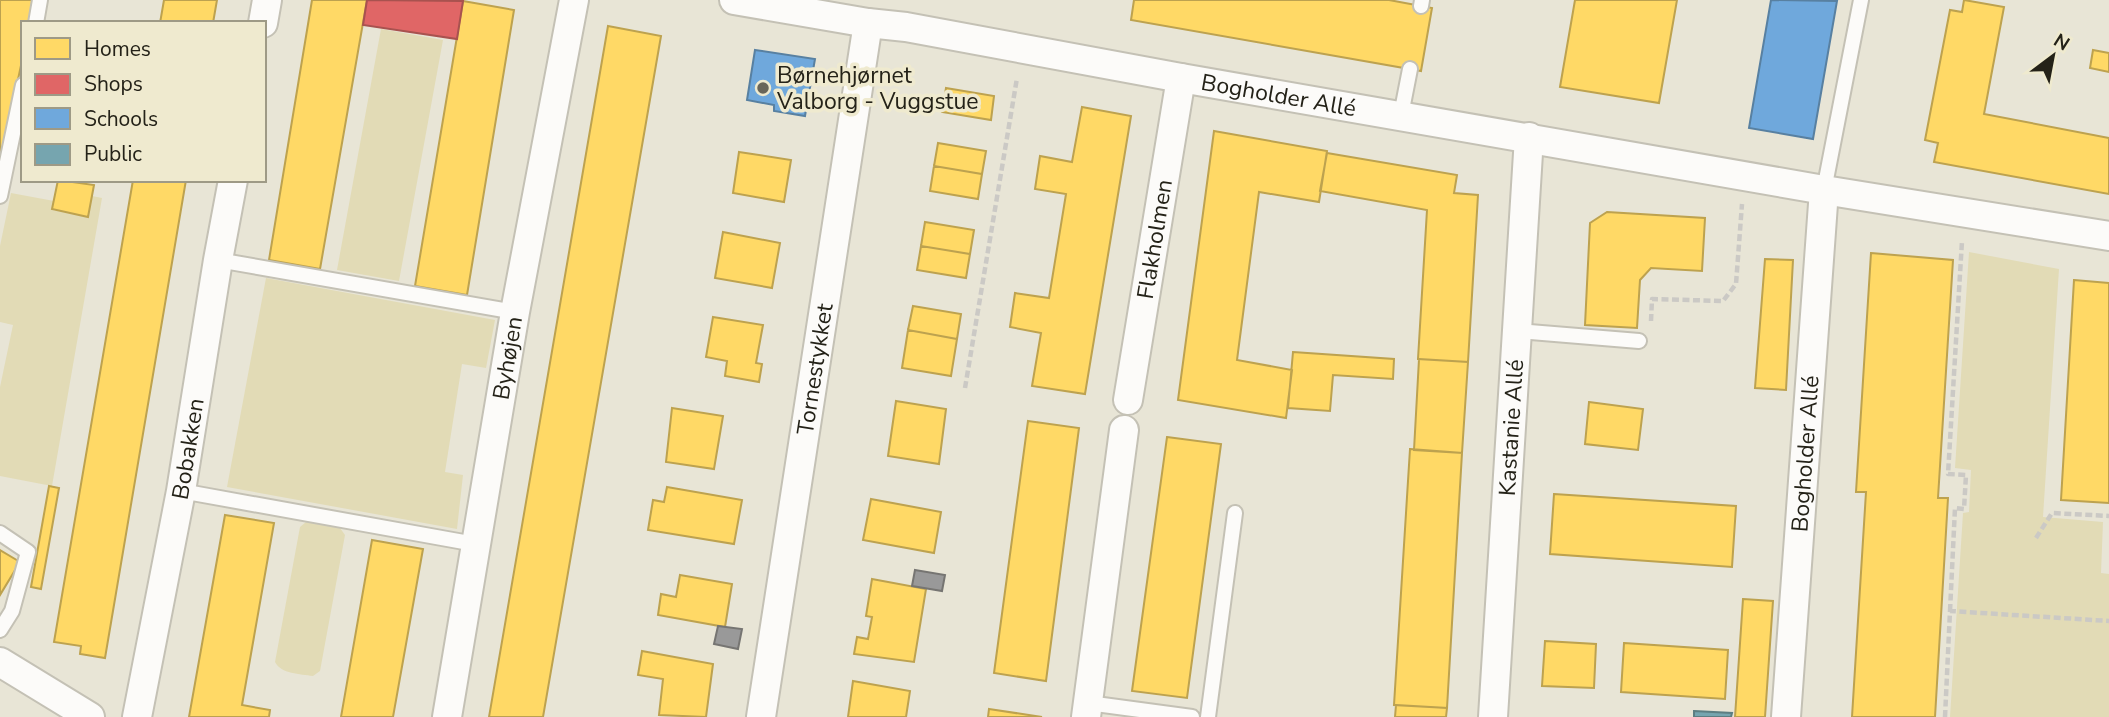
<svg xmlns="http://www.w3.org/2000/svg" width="2109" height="717" font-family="'Nunito Sans',sans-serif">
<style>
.green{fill:#e2dbb6}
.homes{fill:#ffd966;stroke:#bda24f;stroke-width:2}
.shops{fill:#e06666;stroke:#a8524f;stroke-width:2}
.schools{fill:#6fa8dc;stroke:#5880a1;stroke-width:2}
.public{fill:#76a5af;stroke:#5d7e82;stroke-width:2}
.industry{fill:#999;stroke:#767572;stroke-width:2}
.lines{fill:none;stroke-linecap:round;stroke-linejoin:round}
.service-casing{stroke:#c4c1b5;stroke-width:18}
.minor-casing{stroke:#c4c1b5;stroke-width:32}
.path{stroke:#cbc9c5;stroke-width:4.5;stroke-dasharray:7 3.5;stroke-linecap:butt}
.service{stroke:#fcfbf9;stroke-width:14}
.minor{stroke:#fcfbf9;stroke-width:28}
.poi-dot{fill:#69665a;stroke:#efeacf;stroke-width:2.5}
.labels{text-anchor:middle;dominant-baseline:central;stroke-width:7;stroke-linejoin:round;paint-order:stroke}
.poi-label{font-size:23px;fill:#242218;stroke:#efeacf;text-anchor:start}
.street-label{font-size:23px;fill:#242218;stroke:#efeacf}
</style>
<rect width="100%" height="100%" fill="#e8e5d6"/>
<path class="green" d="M381,29L443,40L399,281L337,270Z
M11,193L54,201L52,210L87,217L92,196L102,198L52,486L0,476V387L13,325L0,322V246Z
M1969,252L2059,269L2043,517L2103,522L2101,573L2109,574V717H1950L1963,513L1969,512L1971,470L1955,468Z
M266,278L495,320L486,368L462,364L445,472L463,475L457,529L227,487Z
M306,522L340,528L345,535L320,671L313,676C300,674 281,674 275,662L300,527Z"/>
<path class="homes" d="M0,0H35L30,23H23V56L0,164Z
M164,0H217L213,23H160Z
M312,0H367L320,269L269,260Z
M1134,0H1389L1432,8L1421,71L1131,20Z
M1575,0H1677L1659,103L1560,87Z
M1964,0L2004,7L1984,114L2109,138V194L1934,162L1938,143L1925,140L1950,10L1962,12Z
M463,1L514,10L467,295L415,286Z
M608,26L661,36L543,717H489Z
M2093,50L2109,53V72L2090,68Z
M946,88L994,96L991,120L942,112Z
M1082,107L1131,116L1085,394L1032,386L1041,333L1010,327L1015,293L1049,298L1066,194L1035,189L1040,156L1072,162Z
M1214,131L1327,151L1319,202L1259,192L1237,360L1292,370L1286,418L1178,400Z
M938,143L986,151L982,174L934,166Z
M739,152L791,160L784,202L733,193Z
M1327,153L1457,175L1454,193L1478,195L1468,362L1418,359L1427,210L1320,191Z
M934,166L982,174L978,199L930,191Z
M58,180L94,185L88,217L52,209Z
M133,180H186L105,658L80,654L81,646L54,642Z
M1607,212L1705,218L1702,271L1651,268L1640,280L1637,328L1585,325L1590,223Z
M925,222L974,230L970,254L921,246Z
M723,232L780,243L772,288L715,278Z
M921,246L970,254L966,278L917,270Z
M1871,253L1953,260L1938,498H1948L1935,717H1852L1866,492H1856Z
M1765,259L1793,260L1786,390L1755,388Z
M2074,280L2109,283V503L2061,500Z
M913,306L961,314L957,339L908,330Z
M713,317L763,325L756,363L762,364L759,382L725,376L727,361L706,357Z
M908,330L957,339L951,376L902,368Z
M1293,352L1394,359L1393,379L1333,375L1330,411L1288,408Z
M1419,359L1468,362L1462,453L1414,450Z
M896,401L946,409L939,464L888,456Z
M1589,402L1643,409L1638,450L1585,444Z
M672,408L723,416L714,469L666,462Z
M1028,421L1079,428L1046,681L994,673Z
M1167,437L1221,444L1187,698L1132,691Z
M1410,449L1462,453L1447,708L1394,705Z
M49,486L59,488L41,589L31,587Z
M667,487L742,500L734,544L648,530L653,500L664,502Z
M1554,494L1736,506L1732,567L1550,554Z
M871,499L941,512L934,553L863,540Z
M225,515L274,523L242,705L270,710L269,717H189Z
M372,540L423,549L393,717H341Z
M0,550L20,562L0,595Z
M680,575L732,584L725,627L658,615L661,594L676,597Z
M872,579L926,589L914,662L854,654L857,637L868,639L872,617L866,616Z
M1743,599L1773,601L1765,717H1735Z
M1545,641L1596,644L1594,688L1542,686Z
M1624,643L1728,650L1725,699L1621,692Z
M642,651L713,664L706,717L659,715L663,679L638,675Z
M853,681L910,691L906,717H848Z
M1396,705L1447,708L1446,717H1395Z
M989,709L1042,717H988Z"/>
<path class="shops" d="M367,0L463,1L457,39L363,25Z"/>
<path class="schools" d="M1771,0L1837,1L1813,139L1749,128Z
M755,50L815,59L805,116L774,111V105L747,100Z"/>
<path class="public" d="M1694,711L1732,713L1731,717H1694Z"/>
<path class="industry" d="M915,570L945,575L942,591L912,586Z
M718,626L742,629L738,649L714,644Z"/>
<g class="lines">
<defs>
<path id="service" d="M1421,6L1422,0
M36,23L40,0
M1401,115L1410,69
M1824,190L1861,0
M0,196L23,85
M218,260L515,312
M1517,331L1639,341
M181,491L475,544
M0,533L28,552L12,611L0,630
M1088,703L1192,717
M1208,717L1235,513"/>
<g id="minor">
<path id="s1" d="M734,0L868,23L906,27L1181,78L1824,190L2109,236"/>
<path d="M263,23L267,0"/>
<path id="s2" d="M1128,400L1181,78"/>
<path d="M0,662L90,717"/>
<path id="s3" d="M137,717L181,491L218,260L233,180"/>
<path id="s4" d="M447,717L515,312L574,0"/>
<path id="s5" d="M761,717L868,23"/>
<path d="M1086,717L1124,430"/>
<path id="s6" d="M1493,717L1529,137"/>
<path id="s7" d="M1786,717L1824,190"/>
</g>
</defs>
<use href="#service" class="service-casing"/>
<use href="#minor" class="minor-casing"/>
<path class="path" d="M1651,321L1652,299L1723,301L1736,284L1742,204
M965,388L1017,78
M2036,538L2052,513L2109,516
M1950,611L1955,508L1964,509L1966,475L1948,474L1962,241
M1945,717L1950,611L2109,621"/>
<use href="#service" class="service"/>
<use href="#minor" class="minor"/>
</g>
<circle class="poi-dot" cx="763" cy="88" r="7"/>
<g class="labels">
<g class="poi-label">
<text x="777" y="75">Børnehjørnet<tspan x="777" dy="26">Valborg - Vuggstue</tspan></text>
</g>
<g class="street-label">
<text stroke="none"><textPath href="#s1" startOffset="553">Bogholder Allé</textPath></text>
<text stroke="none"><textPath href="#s2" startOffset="163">Flakholmen</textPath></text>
<text stroke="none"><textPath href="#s4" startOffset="364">Byhøjen</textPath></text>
<text stroke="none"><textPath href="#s5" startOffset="352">Tornestykket</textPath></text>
<text stroke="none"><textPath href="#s6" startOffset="290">Kastanie Allé</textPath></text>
<text stroke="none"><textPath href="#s3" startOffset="273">Bobakken</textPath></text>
<text stroke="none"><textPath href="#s7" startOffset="264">Bogholder Allé</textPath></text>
</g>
</g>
<rect x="21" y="21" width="245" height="161" fill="#efeacf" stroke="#9e9a86" stroke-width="2"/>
<rect x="35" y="38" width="35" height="21" fill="#ffd966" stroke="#9e9a86" stroke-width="2"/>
<text x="84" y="56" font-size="21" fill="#242218">Homes</text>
<rect x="35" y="74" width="35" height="21" fill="#e06666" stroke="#9e9a86" stroke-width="2"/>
<text x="84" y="91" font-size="21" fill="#242218">Shops</text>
<rect x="35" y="108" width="35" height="21" fill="#6fa8dc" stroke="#9e9a86" stroke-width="2"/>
<text x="84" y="126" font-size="21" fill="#242218">Schools</text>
<rect x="35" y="144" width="35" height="21" fill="#76a5af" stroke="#9e9a86" stroke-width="2"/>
<text x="84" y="161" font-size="21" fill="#242218">Public</text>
<g transform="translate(2053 56) rotate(32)" stroke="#efeacf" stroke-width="5" paint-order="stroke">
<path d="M0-5L12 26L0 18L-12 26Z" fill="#242218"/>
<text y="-10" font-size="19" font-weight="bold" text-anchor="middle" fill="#242218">N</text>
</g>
</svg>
